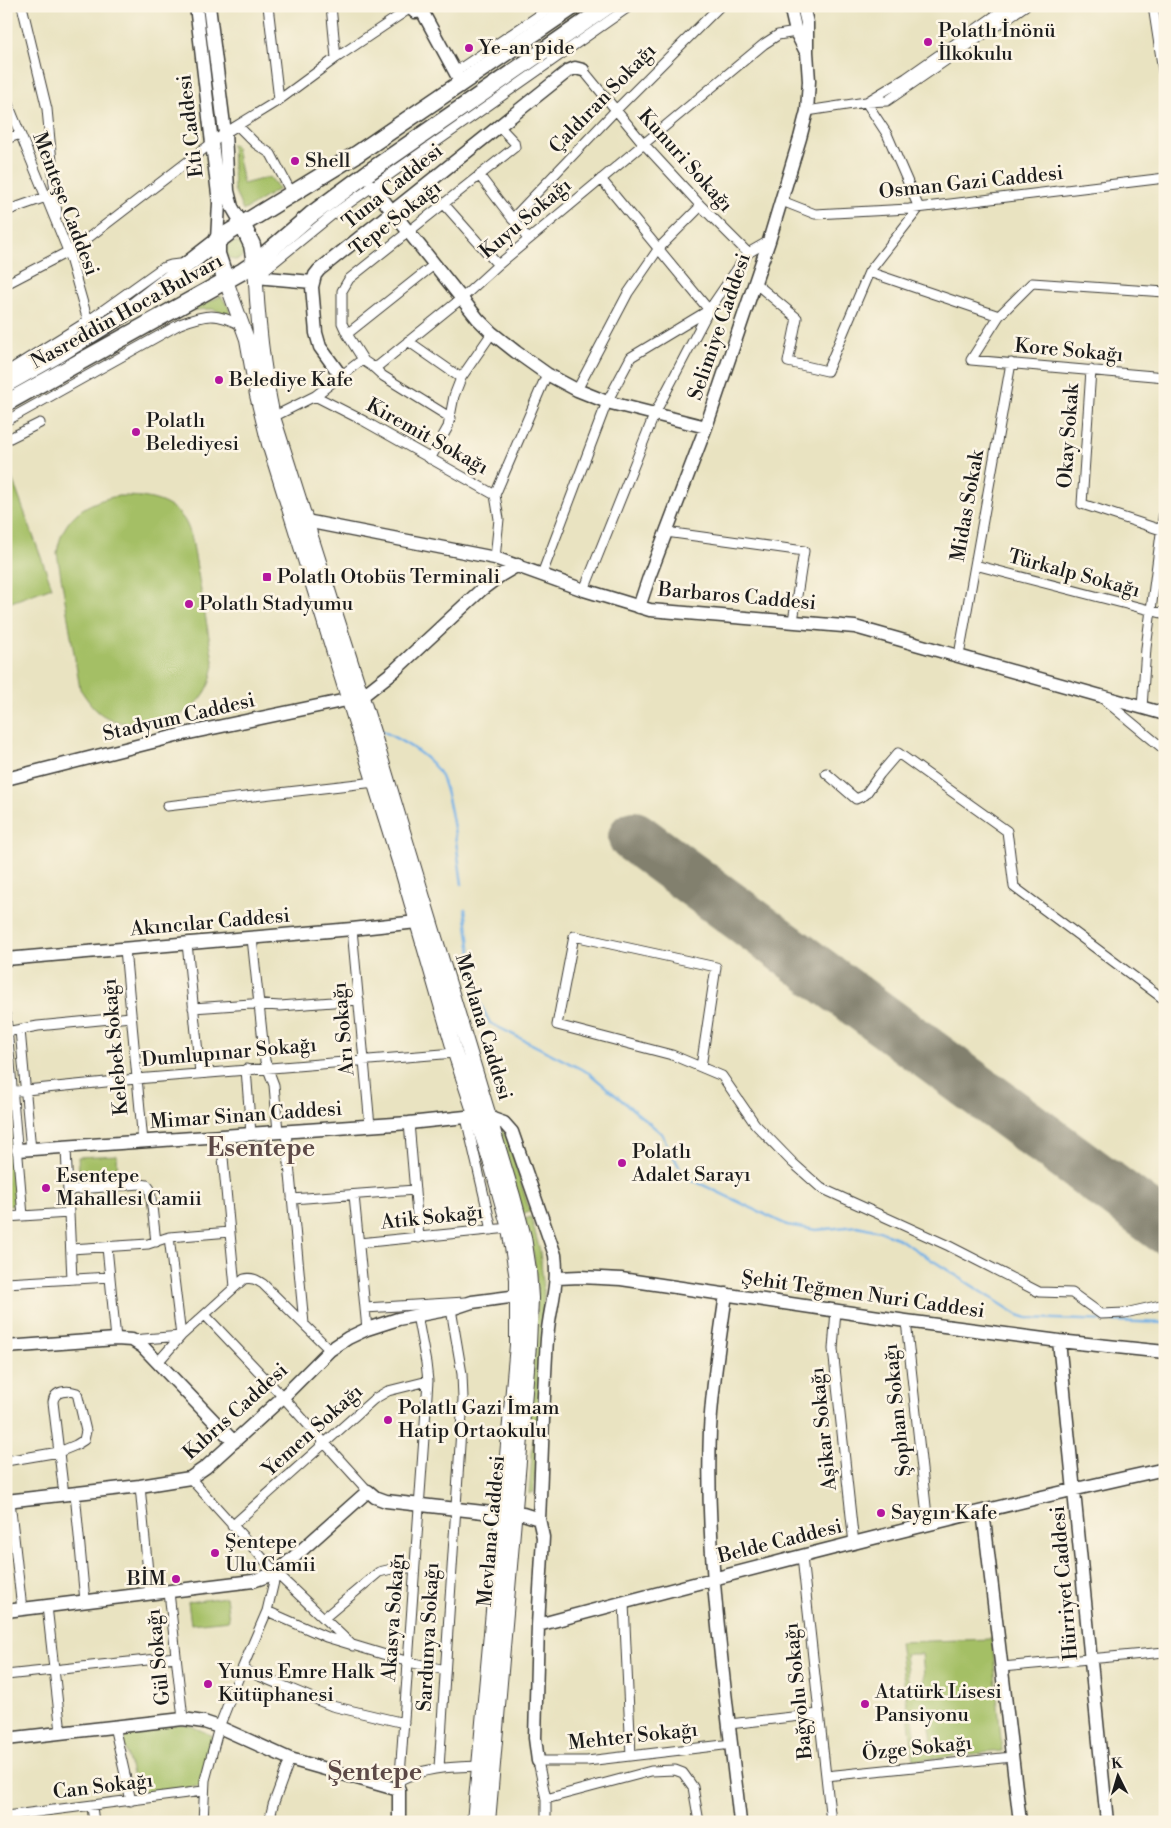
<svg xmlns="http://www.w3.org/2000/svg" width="1171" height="1828" font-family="'Libre Bodoni',serif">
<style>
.green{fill:#a4bf65;stroke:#606e40;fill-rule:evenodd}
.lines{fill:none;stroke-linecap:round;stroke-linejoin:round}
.stream{stroke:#74b1e6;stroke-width:2.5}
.runway{stroke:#82806e;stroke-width:52}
.street-casing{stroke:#3b3a35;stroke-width:11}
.secondary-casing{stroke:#3b3a35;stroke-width:15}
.primary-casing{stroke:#3b3a35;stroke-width:16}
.highway-casing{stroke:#3b3a35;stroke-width:19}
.street{stroke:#fff;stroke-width:9}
.secondary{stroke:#fff;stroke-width:12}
.primary{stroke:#fff;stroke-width:14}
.highway{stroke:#fff;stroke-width:16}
.poi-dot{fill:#b5179e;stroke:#fcf5e5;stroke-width:2}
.labels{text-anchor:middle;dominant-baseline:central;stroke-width:5;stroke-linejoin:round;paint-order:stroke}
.poi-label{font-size:20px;fill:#1c1c1c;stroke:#fcf5e5;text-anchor:start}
.street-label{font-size:20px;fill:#1c1c1c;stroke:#fcf5e5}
.district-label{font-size:25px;font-weight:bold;fill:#5d4947;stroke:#fcf5e5}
</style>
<rect width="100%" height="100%" fill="#fcf5e5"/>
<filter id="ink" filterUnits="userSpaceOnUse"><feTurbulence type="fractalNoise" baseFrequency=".02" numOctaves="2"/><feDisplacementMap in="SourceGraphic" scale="10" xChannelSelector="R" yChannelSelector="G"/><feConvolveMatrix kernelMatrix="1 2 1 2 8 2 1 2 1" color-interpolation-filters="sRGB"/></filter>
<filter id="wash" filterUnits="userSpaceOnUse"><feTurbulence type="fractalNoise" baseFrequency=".0096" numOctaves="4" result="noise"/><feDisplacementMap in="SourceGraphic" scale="20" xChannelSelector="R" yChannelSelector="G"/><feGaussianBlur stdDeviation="1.12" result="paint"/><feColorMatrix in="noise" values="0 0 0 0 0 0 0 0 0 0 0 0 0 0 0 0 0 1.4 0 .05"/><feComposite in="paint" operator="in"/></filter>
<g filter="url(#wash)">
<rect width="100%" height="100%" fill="#e9e3c1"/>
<path class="green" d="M232,144L236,147L243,184L270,177L279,189L243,211L234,189Z
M226 251a9 9 0 1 1 18 0a9 9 0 1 1-18 0Z
M221,296L229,308L230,315L212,309L191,310Z
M6,462L52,587L6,604Z
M118,496C143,496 170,498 185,521C188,526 190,533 192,539L214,666C212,672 211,680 209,685C194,722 139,734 106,717C94,711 87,699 80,689L57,553C62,517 85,502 118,496Z
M6,1097H10L16,1205L6,1206Z
M498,1126L503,1131L508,1140L530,1212L523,1214Z
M117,1155L118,1179L80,1182L78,1157Z
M531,1217L540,1251L544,1294L538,1437L534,1492L529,1494L534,1429L528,1417L538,1297L534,1258L525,1219Z
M226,1597L229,1620L191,1624L188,1602Z
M992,1639L1002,1751L914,1760L899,1642ZM905,1654H922L925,1686L909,1687ZM928,1712L932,1743L917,1745L912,1714Z
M180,1724L189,1725L213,1736L200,1786L141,1795L137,1793L121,1732Z"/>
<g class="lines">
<path class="stream" d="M381,730C400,741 421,750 435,767C451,784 458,859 462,884
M465,909L477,997L490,1023L589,1073L661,1133L684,1176L787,1225L816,1230L857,1226L880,1231L899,1239L1018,1315L1027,1318L1165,1323"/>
<path class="runway" d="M634,837L1165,1228"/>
</g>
</g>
<g filter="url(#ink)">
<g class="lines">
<defs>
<path id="street" d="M22,6L47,109L57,215
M268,6L279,100
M331,6L336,58
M1153,6L1165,84
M583,70L643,143L701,206L748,253L769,241
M455,72L553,6
M6,99L68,251L88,321
M868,101L906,78L1009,6
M807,111L866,102L887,101L1025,6
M238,126L256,144L271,154L292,194
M6,139L20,134
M479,175L528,239
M782,201L815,214L909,209L1165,178
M444,204L498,265
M6,211L46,197
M512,219L616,110L720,6
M869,272L999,316L1032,283L1165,292
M256,277L332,215L630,6
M755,283L797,318L788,362L827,371L869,272L919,208L887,134L866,102
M6,284L75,248L225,133L279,100L336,58L409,9
M999,316L971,360L1165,377
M347,334L435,264
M408,341L461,378
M364,361L347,334L342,323V291L349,279L515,147L514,142L499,126
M373,367L383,376L451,418
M1091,370L1082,504L1161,530
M6,372L88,321L162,268L171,265L187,263
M577,390L628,293L659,248L701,206
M315,396L364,421L495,495
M273,417L315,396L359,362L364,361L373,367L378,366L462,298L498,265L764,44L778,35L796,32
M6,421L180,324C206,314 217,312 242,326
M6,440L40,423
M430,459L448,427L454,396L461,378L492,333
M666,532L804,551L793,621
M495,558L499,519L495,495L547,374
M975,565L1165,614
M542,574L607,402L631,357L709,310L748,253
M584,590L655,413L709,310L601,179
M959,655L1011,363
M1102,698L1165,750
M1142,708L1146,648L1165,503
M826,773L856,799L865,795L880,774L898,753L1007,831L1014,887L1008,838
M167,806L375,782
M1014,887L1165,1000
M352,929L370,1126
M252,938L265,1061L274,1085L278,1132
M187,943L200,1073
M125,949L143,1142
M193,1008L251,1004L280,1006L359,1000
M6,1016L23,1216
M20,1030L31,1150
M6,1032L38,1026L131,1017
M701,1067L716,967L574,936L557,1025L672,1055L722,1076L755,1124L793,1163L821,1188L949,1246L1039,1292L1072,1293L1101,1314L1125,1313L1165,1304
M246,1069L251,1134
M6,1092L136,1079L455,1053
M466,1118L492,1230
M409,1123L419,1238
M286,1132L304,1324
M221,1136L235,1287
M66,1148L72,1279
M68,1190L140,1184L147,1185L150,1189L156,1242
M354,1195L367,1329
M292,1199L415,1190
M6,1217L69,1213
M359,1243L509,1228
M107,1247L116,1339
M71,1249L148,1244L169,1237L230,1232
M6,1283L110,1277
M365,1308L465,1302
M836,1310L833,1349L854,1544
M205,1315L283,1397L368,1491
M906,1321L928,1525
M132,1340L181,1336L169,1237
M158,1362L181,1336L244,1279C252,1277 257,1280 263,1284L330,1350
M6,1461L59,1452L76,1445L84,1440L86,1431L77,1393C68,1390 54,1390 53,1402L64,1495
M1162,1469L1165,1496
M190,1478L276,1573L353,1646
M140,1486L150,1594
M75,1493L85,1601
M10,1501L22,1609
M232,1526L374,1399L388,1391L428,1381
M802,1557L831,1822
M169,1592L183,1719
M624,1603L631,1756
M47,1606L61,1732
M267,1611L326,1637L409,1662L445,1670
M324,1618L379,1572L396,1568H414
M1002,1667L1165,1652
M242,1669L332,1706L404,1723
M6,1675L176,1657
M729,1724L819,1714
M114,1726L131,1801
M439,1768L463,1399L462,1374L451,1309
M826,1776L1012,1757
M398,1781C424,1767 450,1767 479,1766
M399,1790L428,1381L426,1363L417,1315
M546,1799L651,1771L675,1770L683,1773L693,1787L699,1822
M92,1807L94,1822
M6,1816L203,1791
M203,1822L205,1780L219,1727L242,1669L267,1611L276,1573
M269,1822L273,1805L290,1759
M546,1822V1799L538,1761H587L732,1744"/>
<path id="secondary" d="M196,6L219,203L217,240
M209,6L225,133L228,191L232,207L242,224
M407,6L415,12L422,11L427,6
M790,6L796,32L805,50
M422,11L461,83
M372,186L478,319L492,333L516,352L547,374L577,390L607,402L706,427
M256,277L312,282
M341,376L320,347L316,333L312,287L315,275L319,270L568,71L575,68L583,70
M306,521L495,558L584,590L650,610L855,627L1165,714
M639,607L649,577L706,427L769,241L800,138L807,111L809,81L807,52V23L803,6
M6,779L184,734L361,697L394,671L481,590L501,575L518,565
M6,959L352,929L417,922
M490,1118L504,1123L512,1132L555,1255C559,1287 549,1309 547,1339C543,1399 542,1459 539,1519
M18,1150L409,1123L475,1116
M557,1278L580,1277L621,1279L906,1321L1059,1341L1165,1352
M726,1294C720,1339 712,1384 710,1430C705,1561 726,1692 740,1822
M1059,1341L1107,1822
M6,1347L116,1339L132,1340L143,1347L234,1442
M6,1501L140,1486L190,1478L206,1467L283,1397L330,1350L348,1338L367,1329L398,1319L451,1309L472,1302L518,1296
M983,1511L1020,1822
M6,1611L253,1581L276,1573L368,1491L375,1497L386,1501L501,1514H523L539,1519L543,1537L538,1625
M6,1739L183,1719L204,1722L219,1727L290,1759L399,1790V1822
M538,1761L535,1738L538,1625C746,1570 955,1515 1165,1469"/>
<path id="primary" d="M255,263C257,316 262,365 273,417L373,732L513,1196L524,1237L529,1270L531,1298L529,1345L488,1822
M226,281L247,339L257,395L269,444L403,874L455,1053L490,1160L509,1228L517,1279V1345L474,1822"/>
<path id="highway" d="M242,224L252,245L255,263
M217,240V254L226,281
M6,384L61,353L121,316L228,233L357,154L574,6
M6,403L243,271L255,263L311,215L369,172L608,6"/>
</defs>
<use href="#street" class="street-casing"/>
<use href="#secondary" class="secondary-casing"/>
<use href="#primary" class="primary-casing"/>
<use href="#highway" class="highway-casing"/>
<use href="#street" class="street"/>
<use href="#secondary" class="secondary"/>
<use href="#primary" class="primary"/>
<use href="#highway" class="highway"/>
</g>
</g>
<g class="poi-dot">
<circle cx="928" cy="42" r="5"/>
<circle cx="469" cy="48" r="5"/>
<circle cx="295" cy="161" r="5"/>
<circle cx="219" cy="380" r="5"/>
<circle cx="136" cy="432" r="5"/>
<rect x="262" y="572" width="10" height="10" rx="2.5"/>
<circle cx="189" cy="604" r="5"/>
<circle cx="622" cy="1163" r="5"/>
<circle cx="46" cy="1188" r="5"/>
<circle cx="388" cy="1420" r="5"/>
<circle cx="881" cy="1513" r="5"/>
<circle cx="215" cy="1553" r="5"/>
<circle cx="176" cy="1579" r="5"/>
<circle cx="208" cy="1684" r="5"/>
<circle cx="865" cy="1704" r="5"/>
</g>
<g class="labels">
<g class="poi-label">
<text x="938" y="31">Polatlı İnönü<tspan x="938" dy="23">İlkokulu</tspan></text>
<text x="479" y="48">Ye-an pide</text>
<text x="305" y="161">Shell</text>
<text x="229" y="380">Belediye Kafe</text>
<text x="146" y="421">Polatlı<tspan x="146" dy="23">Belediyesi</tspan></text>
<text x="277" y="577">Polatlı Otobüs Terminali</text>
<text x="199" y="604">Polatlı Stadyumu</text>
<text x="632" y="1152">Polatlı<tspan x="632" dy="23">Adalet Sarayı</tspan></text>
<text x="56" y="1176">Esentepe<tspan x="56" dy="23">Mahallesi Camii</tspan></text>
<text x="398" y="1408">Polatlı Gazi İmam<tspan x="398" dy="23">Hatip Ortaokulu</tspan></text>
<text x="891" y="1513">Saygın Kafe</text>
<text x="225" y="1542">Şentepe<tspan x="225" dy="23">Ulu Camii</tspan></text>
<text x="166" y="1579" text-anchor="end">BİM</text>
<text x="218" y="1672">Yunus Emre Halk<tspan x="218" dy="23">Kütüphanesi</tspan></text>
<text x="875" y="1692">Atatürk Lisesi<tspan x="875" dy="23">Pansiyonu</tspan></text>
</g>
<g class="street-label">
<text transform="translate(603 99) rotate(-46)">Çaldıran Sokağı</text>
<text transform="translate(191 126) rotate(-97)">Eti Caddesi</text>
<text transform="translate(685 161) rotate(48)">Kunuri Sokağı</text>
<text transform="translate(971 183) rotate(-6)">Osman Gazi Caddesi</text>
<text transform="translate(393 187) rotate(-39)">Tuna Caddesi</text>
<text transform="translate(65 204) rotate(69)">Menteşe Caddesi</text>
<text transform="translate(396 219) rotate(-38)">Tepe Sokağı</text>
<text transform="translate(526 219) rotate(-40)">Kuyu Sokağı</text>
<text transform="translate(127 312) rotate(-29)">Nasreddin Hoca Bulvarı</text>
<text transform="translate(720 327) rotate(-71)">Selimiye Caddesi</text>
<text transform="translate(1069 351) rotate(5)">Kore Sokağı</text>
<text transform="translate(1069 436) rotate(-86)">Okay Sokak</text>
<text transform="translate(427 437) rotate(29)">Kiremit Sokağı</text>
<text transform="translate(968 506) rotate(-80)">Midas Sokak</text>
<text transform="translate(1074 574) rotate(15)">Türkalp Sokağı</text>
<text transform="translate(737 597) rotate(5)">Barbaros Caddesi</text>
<text transform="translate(179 718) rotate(-13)">Stadyum Caddesi</text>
<text transform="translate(210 923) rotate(-5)">Akıncılar Caddesi</text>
<text transform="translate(483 1027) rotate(73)">Mevlana Caddesi</text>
<text transform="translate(344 1029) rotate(-95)">Arı Sokağı</text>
<text transform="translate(116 1047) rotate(-95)">Kelebek Sokağı</text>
<text transform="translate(229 1053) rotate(-5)">Dumlupınar Sokağı</text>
<text transform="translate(246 1116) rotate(-4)">Mimar Sinan Caddesi</text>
<text transform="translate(432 1218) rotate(-6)">Atik Sokağı</text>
<text transform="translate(863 1295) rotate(8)">Şehit Teğmen Nuri Caddesi</text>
<text transform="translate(898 1410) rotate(-96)">Şophan Sokağı</text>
<text transform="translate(236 1412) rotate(-42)">Kıbrıs Caddesi</text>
<text transform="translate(824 1429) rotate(-96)">Aşikar Sokağı</text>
<text transform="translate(313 1431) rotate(-42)">Yemen Sokağı</text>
<text transform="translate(492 1531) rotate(-85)">Mevlana Caddesi</text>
<text transform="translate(780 1542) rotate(-14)">Belde Caddesi</text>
<text transform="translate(1065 1583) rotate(-95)">Hürriyet Caddesi</text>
<text transform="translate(394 1617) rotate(-86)">Akasya Sokağı</text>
<text transform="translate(429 1637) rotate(-87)">Sardunya Sokağı</text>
<text transform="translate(159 1657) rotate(-96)">Gül Sokağı</text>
<text transform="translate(799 1691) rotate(-96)">Bağyolu Sokağı</text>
<text transform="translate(633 1737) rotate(-6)">Mehter Sokağı</text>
<text transform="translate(917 1749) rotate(-6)">Özge Sokağı</text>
<text transform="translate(103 1787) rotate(-7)">Can Sokağı</text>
</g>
<g class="district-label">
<text x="261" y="1148">Esentepe</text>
<text x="375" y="1772">Şentepe</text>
</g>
</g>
<rect width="1171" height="1828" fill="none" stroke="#fcf5e5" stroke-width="25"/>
<g transform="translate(1118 1776) rotate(355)" stroke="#fcf5e5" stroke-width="4" paint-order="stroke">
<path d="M0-4L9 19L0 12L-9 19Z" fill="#1c1c1c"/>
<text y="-8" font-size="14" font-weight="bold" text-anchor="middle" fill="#1c1c1c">K</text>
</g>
</svg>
